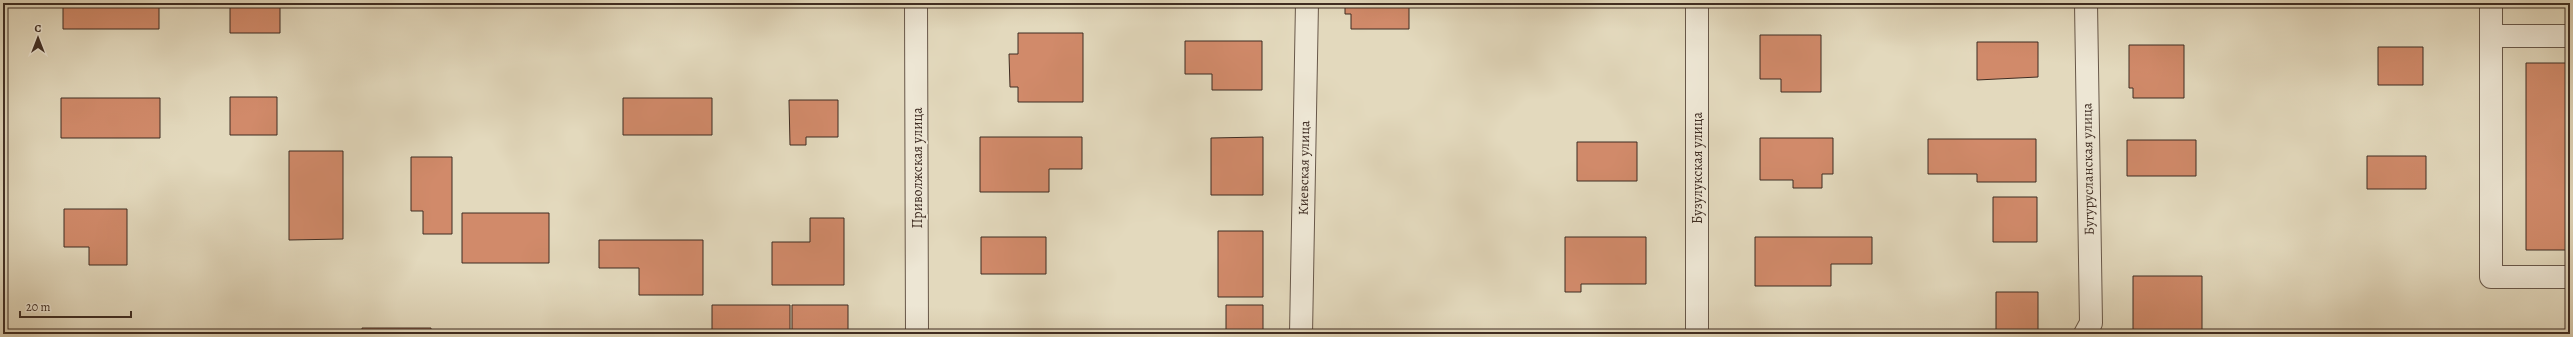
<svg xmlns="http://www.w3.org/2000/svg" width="2573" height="337" font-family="Alegreya,serif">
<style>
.building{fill:#d18a6a;stroke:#3f2d23}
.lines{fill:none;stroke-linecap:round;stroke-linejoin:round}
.minor-casing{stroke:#68584a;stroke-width:24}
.minor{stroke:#ede6d4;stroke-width:22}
.labels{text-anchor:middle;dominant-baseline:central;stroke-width:4;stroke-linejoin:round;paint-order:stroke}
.street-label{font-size:14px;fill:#3f2d23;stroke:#ede6d4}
</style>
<rect width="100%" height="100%" fill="#e3d9bd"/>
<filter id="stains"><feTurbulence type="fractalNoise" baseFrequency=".005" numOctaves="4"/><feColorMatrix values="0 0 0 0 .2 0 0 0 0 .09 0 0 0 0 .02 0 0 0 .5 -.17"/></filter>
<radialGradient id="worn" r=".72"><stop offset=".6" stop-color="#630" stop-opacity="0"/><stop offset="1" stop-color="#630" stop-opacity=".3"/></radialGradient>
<path class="building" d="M63,3H159V29H63Z
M230,3H280V33H230Z
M1345,3H1409V29H1351V14H1345Z
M1018,33H1083V102H1018V87H1010L1009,54H1018Z
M1760,35H1821V92H1781V79H1760Z
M1185,41H1262V90H1212V74H1185Z
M1977,42H2038V77L1977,80Z
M2129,45H2184V98H2133V88H2129Z
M2378,47H2423V85H2378Z
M2526,63H2570V250H2526Z
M230,97H277V135H230Z
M61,98H160V138H61Z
M623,98H712V135H623Z
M789,100H838V137H806V145H790Z
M980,137H1082V169H1049V192H980Z
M1263,137V195H1211V138Z
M1760,138H1833V174H1822V188H1793V180H1760Z
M1928,139H2036V182H1977V174H1928Z
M2127,140H2196V176H2127Z
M1577,142H1637V181H1577Z
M289,151H343V239L289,240Z
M2367,156H2426V189H2367Z
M411,157H452V234H423V211H411Z
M1993,197H2037V242H1993Z
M64,209H127V265H89V247H64Z
M462,213H549V263H462Z
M810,218H844V285H772V242H810Z
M1218,231H1263V297H1218Z
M981,237H1046V274H981Z
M1565,237H1646V284H1581V292H1565Z
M1755,237H1872V264H1831V286H1755Z
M599,240H703V295H639V268H599Z
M2133,276H2202V334H2133Z
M1996,292H2038V334H1996Z
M712,305H790V334H712Z
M792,305H848V334H792Z
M1226,305H1263V334H1196L1226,333Z
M362,328H431V334H362Z"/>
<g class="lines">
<defs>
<path id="minor" d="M916,3L917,334
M1697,3V334
M2491,3V277H2570
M2491,36H2570
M1301,334L1307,3
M2085,334L2091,323L2086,3"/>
</defs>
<use href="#minor" class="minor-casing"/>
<use href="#minor" class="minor"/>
</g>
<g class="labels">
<g class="street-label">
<text transform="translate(917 168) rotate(-90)">Приволжская улица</text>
<text transform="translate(1304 168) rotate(-89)">Киевская улица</text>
<text transform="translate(1697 168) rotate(-90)">Бузулукская улица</text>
<text transform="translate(2088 169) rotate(-91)">Бугурусланская улица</text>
</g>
</g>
<rect width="2573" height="337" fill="none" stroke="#e3d9bd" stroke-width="16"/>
<rect x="4" y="4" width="2565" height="329" fill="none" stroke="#3f2d23" stroke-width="2"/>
<rect x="8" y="8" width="2557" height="321" fill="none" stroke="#3f2d23"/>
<g transform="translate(38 38)" stroke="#ede6d4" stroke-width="3" paint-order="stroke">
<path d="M0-3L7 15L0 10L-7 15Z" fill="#3f2d23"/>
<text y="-6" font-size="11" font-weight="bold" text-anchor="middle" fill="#3f2d23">С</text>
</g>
<path d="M20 311v6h111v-6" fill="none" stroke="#3f2d23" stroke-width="2"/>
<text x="26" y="311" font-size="12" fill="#3f2d23" stroke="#ede6d4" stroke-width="3" paint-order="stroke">20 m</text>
<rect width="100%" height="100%" filter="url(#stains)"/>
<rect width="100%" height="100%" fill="url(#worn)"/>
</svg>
